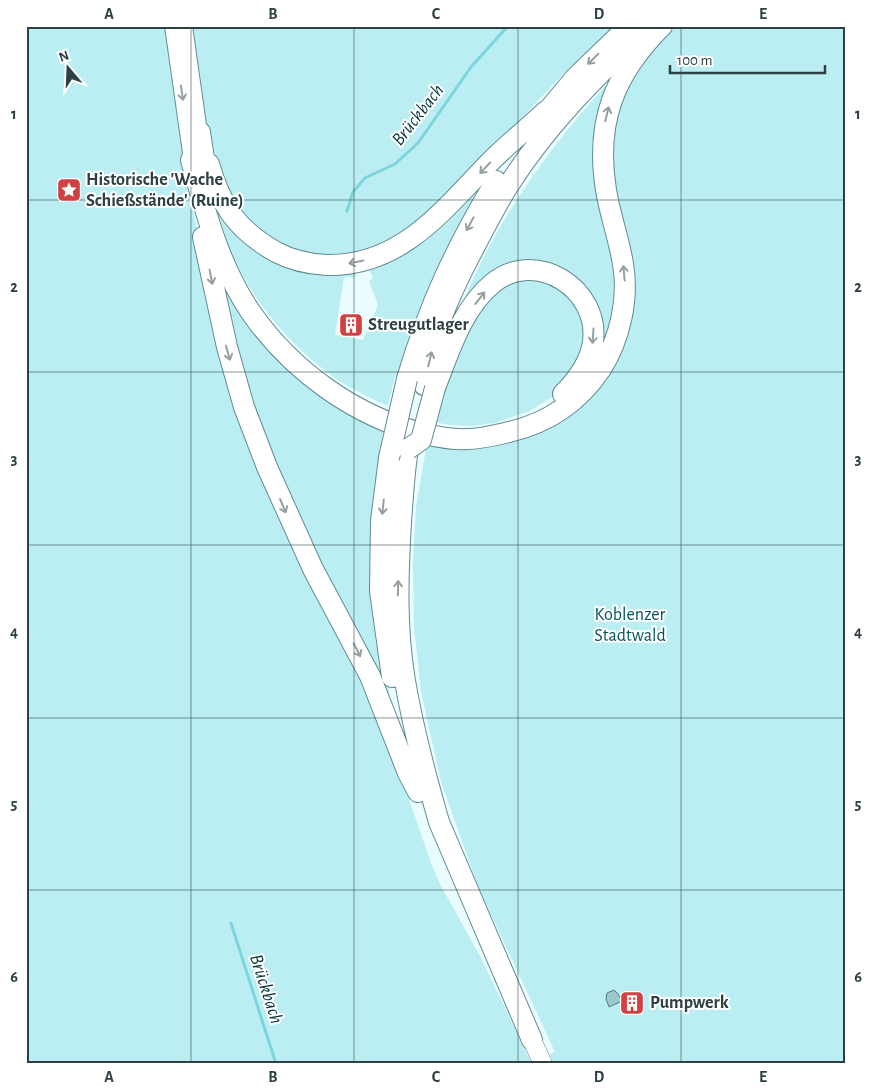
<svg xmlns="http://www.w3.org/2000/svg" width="872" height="1090" font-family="'Alegreya Sans',sans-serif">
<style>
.green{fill:#bbeef3}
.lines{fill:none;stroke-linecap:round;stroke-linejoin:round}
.stream{stroke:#7cd5dd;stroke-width:3}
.building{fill:#9bc8cc;stroke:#527d81}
.minor-casing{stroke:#608b8f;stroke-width:16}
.major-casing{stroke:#608b8f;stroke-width:19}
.highway-casing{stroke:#608b8f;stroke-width:22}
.minor{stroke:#fff;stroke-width:14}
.major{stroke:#fff;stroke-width:18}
.highway{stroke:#fff;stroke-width:20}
.highway-bridge-casing{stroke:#608b8f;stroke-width:22;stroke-linecap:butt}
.highway-bridge{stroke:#fff;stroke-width:20}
.oneway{stroke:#96a0a0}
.grid{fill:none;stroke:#2e4142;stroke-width:1;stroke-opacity:0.55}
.labels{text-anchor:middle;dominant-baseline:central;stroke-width:4;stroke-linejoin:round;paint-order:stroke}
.poi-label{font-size:18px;font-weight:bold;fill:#2e4142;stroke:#fff;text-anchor:start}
.park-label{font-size:18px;fill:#00545b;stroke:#fff}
.water-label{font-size:19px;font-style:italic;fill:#0a363a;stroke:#fff}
.neatline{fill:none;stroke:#2e4142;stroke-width:2}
.grid-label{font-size:16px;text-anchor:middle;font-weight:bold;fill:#2e4142}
</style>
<rect width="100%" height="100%" fill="#eafcfe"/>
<path class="green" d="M26,26H166L193,209L212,303L352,654L389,741L431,863L440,884L480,956L532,1064H26Z
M191,26H614L567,70L499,142L454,193L397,240L344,257L304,254L263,237L235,212L208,147Z
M676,26H846V1064H554L550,1054L555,1052L479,889L441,782L421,692L414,627L413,562L416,507L427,443L539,430L623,330L609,182L618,97L644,57Z
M609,82L615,86L606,107L620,278L604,357L596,322L539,266L458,315C491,227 546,151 609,82Z
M491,170C449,234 419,303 397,376H395L388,406C373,399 358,392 344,384C296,353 251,301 230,249C224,233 219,217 215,201L238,231L357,273L355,278L344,277L335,335L363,340L378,305L369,281L373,278L367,265Z
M221,273L249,321L384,426L379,458H381L376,619L391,703L288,502L246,383L226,313Z
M546,275L583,306L586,351L558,393L530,411L495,423L472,426L451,425L432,422L448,364L496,285Z"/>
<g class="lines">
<path class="stream" d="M347,211L353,192L365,178L395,164L418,143L471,67L508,26
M231,923L276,1064"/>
</g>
<path class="building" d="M343,315L362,317L359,335L340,332Z
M614,990L618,994L622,1001L609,1007L606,999L607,993Z
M638,994L643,1004L626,1012L622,1001Z"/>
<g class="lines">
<defs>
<path id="minor" d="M172,26L191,160
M185,26L200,132"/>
<path id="major" d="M532,1040L543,1064"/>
<path id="highway" d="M541,119L575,78L629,26
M200,132L207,179
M191,160C206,214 220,268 252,314C293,372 356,417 425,434C438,437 454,440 467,439C481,439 496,435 509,432C548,423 579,402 601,369C620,339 629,299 623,264C619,239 610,215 606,190C595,122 614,74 662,26
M209,164C221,206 237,230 276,252C291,260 309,264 326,265C401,267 443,210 490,162C508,144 528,128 546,111
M203,237L227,347L244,407L267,467L313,569L370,676L408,773L418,792
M407,379C429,305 456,247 496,181
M424,385C428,367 431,350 436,333C446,303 460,274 475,246C486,225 497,203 510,183C546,127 592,80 640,35
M435,388C449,352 462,308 493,283C536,248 600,289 593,342C590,362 577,380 563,394
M408,449C404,473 403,497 401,522C398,575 396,628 405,681C413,728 426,777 439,822L532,1040
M389,458L381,521L380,591L392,677"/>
</defs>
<use href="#minor" class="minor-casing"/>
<use href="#major" class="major-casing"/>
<use href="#highway" class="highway-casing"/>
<use href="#minor" class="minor"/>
<use href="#major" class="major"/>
<use href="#highway" class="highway"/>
<defs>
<path id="highway-bridge" d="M408,449L421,440L435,388
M389,458L407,379"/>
</defs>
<use href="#highway-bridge" class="highway-bridge-casing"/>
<use href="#highway-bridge" class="highway-bridge"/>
</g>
<defs><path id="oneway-shaft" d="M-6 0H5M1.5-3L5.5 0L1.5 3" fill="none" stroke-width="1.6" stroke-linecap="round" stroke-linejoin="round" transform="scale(1.25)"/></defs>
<g class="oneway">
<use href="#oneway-shaft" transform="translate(593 59) rotate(135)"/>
<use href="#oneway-shaft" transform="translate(182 93) rotate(82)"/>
<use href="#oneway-shaft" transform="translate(607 114) rotate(-76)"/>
<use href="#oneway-shaft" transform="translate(485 168) rotate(133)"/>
<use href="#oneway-shaft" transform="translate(470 224) rotate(118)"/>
<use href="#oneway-shaft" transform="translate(356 262) rotate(168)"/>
<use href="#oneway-shaft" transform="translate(624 273) rotate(-95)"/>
<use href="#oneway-shaft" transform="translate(211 277) rotate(79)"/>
<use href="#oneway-shaft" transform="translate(480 298) rotate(-52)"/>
<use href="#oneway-shaft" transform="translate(593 336) rotate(94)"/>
<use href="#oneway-shaft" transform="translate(228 353) rotate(74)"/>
<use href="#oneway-shaft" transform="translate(430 359) rotate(-76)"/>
<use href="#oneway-shaft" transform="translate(283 506) rotate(67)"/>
<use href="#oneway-shaft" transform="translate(383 507) rotate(96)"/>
<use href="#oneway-shaft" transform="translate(398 588) rotate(-89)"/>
<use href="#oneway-shaft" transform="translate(357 650) rotate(63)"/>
</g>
<path class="grid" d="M191,26V1064M354,26V1064M518,26V1064M681,26V1064M26,200H846M26,372H846M26,545H846M26,718H846M26,890H846"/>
<defs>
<symbol id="sight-square" viewBox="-11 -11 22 22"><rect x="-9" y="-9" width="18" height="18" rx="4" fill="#d04144" stroke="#fff"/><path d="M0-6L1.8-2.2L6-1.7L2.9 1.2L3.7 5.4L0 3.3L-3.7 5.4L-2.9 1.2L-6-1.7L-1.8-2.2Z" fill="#fff"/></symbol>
<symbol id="building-square" viewBox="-11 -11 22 22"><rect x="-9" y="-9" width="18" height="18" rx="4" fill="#d04144" stroke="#fff"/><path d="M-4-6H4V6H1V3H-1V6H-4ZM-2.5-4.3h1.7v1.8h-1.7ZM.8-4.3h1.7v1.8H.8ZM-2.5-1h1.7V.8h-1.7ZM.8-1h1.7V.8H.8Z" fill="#fff"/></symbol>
</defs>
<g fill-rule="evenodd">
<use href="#sight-square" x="55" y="176" width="28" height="28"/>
<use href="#building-square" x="337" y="311" width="28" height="28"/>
<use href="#building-square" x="618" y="989" width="28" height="28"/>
</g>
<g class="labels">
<g class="poi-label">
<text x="86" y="180">Historische 'Wache<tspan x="86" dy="21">Schießstände' (Ruine)</tspan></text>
<text x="368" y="325">Streugutlager</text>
<text x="650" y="1003">Pumpwerk</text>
</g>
<g class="park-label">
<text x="630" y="615">Koblenzer<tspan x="630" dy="21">Stadtwald</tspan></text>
</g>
<g class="water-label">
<text transform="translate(418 115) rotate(-52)">Brückbach</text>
<text transform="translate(266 989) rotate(72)">Brückbach</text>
</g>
</g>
<rect width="872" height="1090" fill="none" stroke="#ffffff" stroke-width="55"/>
<g transform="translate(68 68) rotate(341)" stroke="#ffffff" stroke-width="4" paint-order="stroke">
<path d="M0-4L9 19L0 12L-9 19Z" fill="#2e4142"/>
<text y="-8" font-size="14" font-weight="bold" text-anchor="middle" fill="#2e4142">N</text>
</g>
<path d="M670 65v8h155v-8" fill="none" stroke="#2e4142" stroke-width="2.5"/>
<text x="677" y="65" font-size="15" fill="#2e4142" stroke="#ffffff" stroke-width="4" paint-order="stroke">100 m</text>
<rect x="28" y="28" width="816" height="1034" class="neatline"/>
<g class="grid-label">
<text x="109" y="19">A</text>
<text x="273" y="19">B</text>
<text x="436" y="19">C</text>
<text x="599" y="19">D</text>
<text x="763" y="19">E</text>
<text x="14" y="119">1</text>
<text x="858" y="119">1</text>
<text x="14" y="292">2</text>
<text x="858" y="292">2</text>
<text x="14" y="464">3</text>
<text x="858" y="464">3</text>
<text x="14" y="637">4</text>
<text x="858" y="637">4</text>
<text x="14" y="809">5</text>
<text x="858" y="809">5</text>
<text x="14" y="982">6</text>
<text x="858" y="982">6</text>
<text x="109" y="1082">A</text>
<text x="273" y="1082">B</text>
<text x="436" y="1082">C</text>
<text x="599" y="1082">D</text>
<text x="763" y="1082">E</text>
</g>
</svg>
